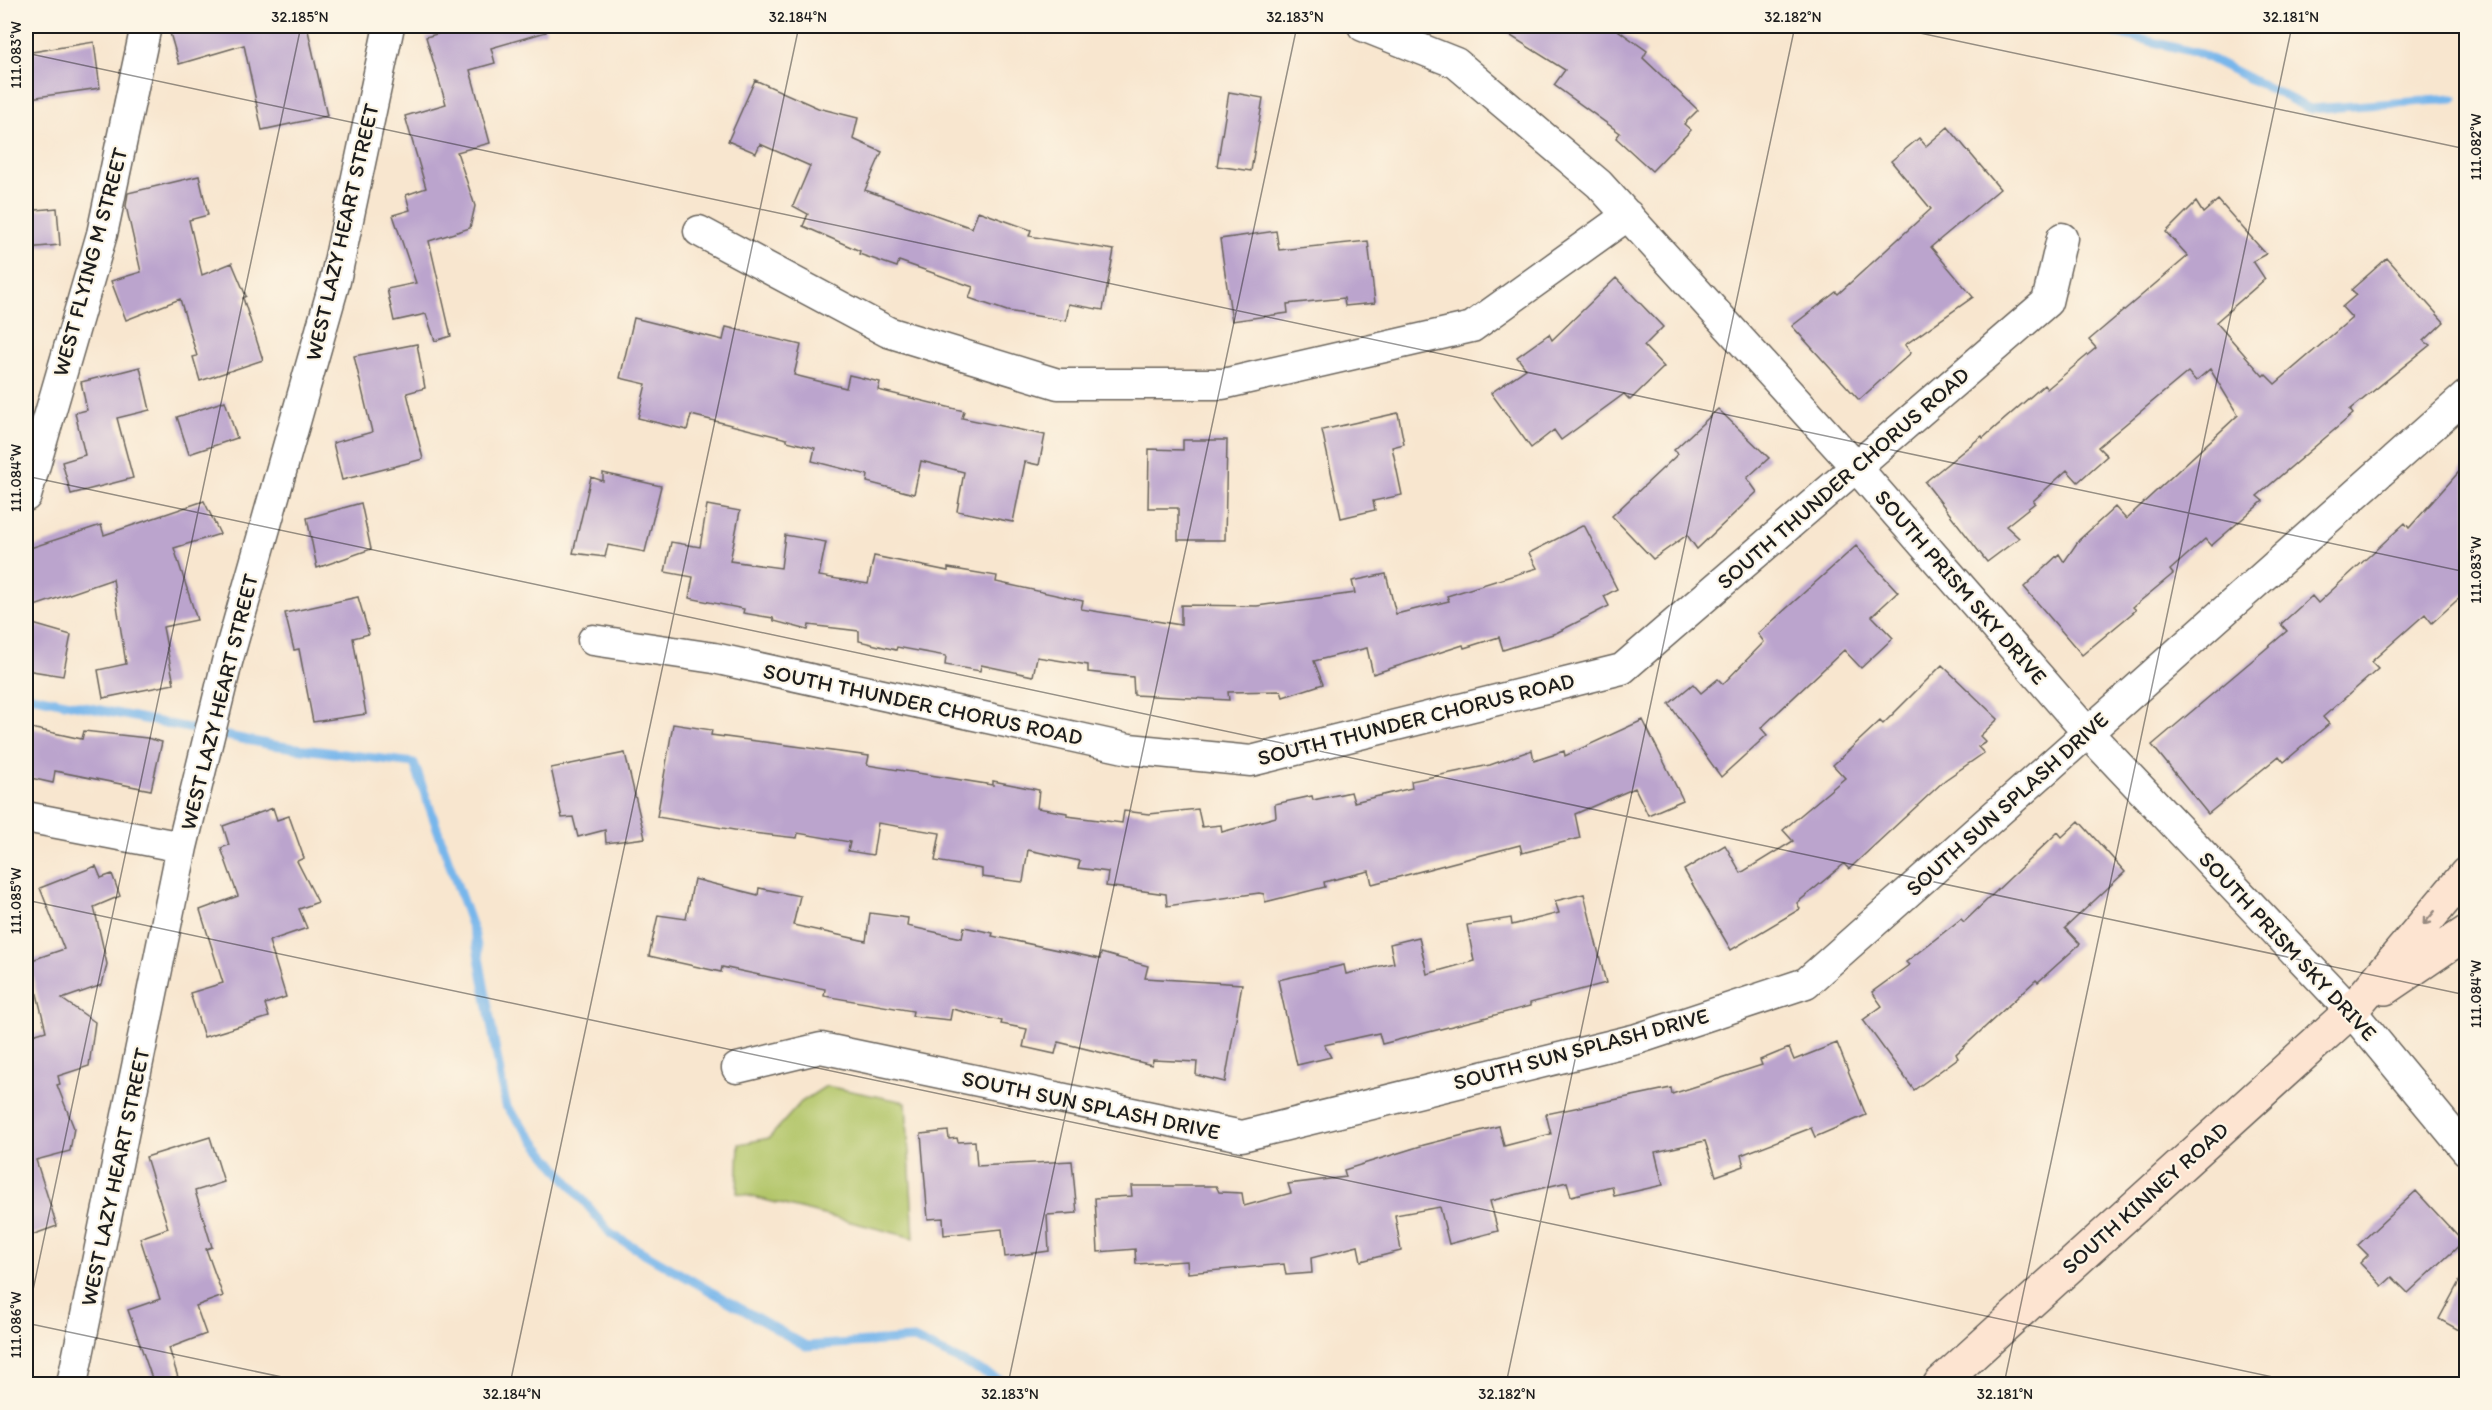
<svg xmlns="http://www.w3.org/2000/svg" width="2492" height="1410" font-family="Itim,sans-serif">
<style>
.green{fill:#b3c66a;stroke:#687143;stroke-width:1.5}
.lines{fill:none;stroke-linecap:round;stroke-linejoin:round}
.stream{stroke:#77b6eb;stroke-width:9}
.building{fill:#bba4cd}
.minor-casing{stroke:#69635b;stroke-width:33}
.secondary-casing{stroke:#69635b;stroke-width:36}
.minor{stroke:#fff;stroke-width:30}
.secondary{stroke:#fde4d1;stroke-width:33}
.oneway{stroke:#988a80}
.ticks{fill:none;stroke:#1c1c1c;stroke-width:1.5;stroke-opacity:0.45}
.labels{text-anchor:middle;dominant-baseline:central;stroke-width:4.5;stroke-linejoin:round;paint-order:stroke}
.street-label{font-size:22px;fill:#1c1c1c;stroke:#fcf5e5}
.neatline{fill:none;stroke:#1c1c1c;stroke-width:2}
.ticks-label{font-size:15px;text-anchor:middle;fill:#1c1c1c}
</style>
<rect width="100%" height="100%" fill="#fcf5e5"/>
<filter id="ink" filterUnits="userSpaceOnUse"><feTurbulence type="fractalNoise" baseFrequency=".0167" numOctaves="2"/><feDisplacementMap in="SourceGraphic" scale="12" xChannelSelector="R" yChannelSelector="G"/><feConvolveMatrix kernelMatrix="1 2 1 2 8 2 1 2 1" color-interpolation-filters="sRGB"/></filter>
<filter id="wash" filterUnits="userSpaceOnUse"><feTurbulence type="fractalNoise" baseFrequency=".008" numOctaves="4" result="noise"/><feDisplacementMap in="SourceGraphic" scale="24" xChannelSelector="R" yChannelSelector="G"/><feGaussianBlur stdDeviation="1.35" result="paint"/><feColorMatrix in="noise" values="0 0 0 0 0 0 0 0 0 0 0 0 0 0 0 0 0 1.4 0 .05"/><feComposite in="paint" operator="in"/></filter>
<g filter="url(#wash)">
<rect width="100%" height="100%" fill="#f8e6cf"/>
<path class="green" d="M826,1086L906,1102L914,1238L737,1193L739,1144L769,1138L801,1102Z"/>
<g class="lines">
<path class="stream" d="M2089,26L2201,54L2310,109L2453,99
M26,695L272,745L414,763L475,936L506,1106L611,1234L806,1346L914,1339L1009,1384"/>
</g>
<g id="blocks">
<path class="building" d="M168,26H307L327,116L262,130L244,45L179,64Z
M464,26H545L546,32L491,48L495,63L470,70L490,143L457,152L475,206L470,228L429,241L451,336L435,341L426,314L394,321L387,289L416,283L393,215L410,210L406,195L426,188L405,116L446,104L426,37Z
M1495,26H1612L1647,51L1643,58L1698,110L1684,124L1691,130L1652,171L1616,138L1620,133L1554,85L1565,70Z
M94,42L100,88L30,98L26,53Z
M755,80L818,108L858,118L853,139L882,152L865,190L972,228L978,211L1031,230L1029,236L1114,250L1103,310L1069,304L1066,321L1007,311L969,298L973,287L899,261L897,267L859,254L860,251L803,226L808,214L793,206L810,166L760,144L756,153L728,141Z
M1229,92L1263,98L1251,171L1217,166Z
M1948,127L2000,189L1931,247L1973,297L1905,345L1911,353L1859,400L1792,326L1836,292L1838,294L1931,209L1891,161L1919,138L1926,146Z
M199,176L208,215L189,220L202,275L232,263L246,296L243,298L263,360L200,381L193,357L197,356L180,299L126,320L111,281L141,272L126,206L128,193Z
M2218,200L2266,254L2253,261L2265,279L2216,322L2263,376L2265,374L2275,384L2352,318L2342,307L2356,295L2351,290L2387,258L2444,322L2424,341L2430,345L2350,410L2353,414L2257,496L2263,501L2211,546L2205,539L2170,570L2173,574L2133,607L2136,610L2082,655L2024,587L2059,554L2064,562L2079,540L2115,507L2126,519L2238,415L2210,369L2196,381L2188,372L2098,447L2107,456L2078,482L2067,470L2033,501L2035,503L2006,526L2019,538L1987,562L1925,482L1982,436L1983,438L2044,385L2047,389L2096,348L2089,340L2188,256L2166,232L2196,202L2203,213Z
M57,208L60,245L26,248V211Z
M1276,231L1279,250L1368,241L1375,303L1345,306L1344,298L1287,304L1288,313L1232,321L1220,239Z
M1616,278L1663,327L1644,346L1664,367L1630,400L1624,394L1561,440L1554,430L1531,448L1491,393L1526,369L1517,357L1549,334L1552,340Z
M634,318L723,340L726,327L801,345L794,375L846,388L849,375L880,382L878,390L964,411L962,418L1045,435L1039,465L1025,462L1013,522L957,511L964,472L921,461L914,494L867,482L868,475L812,461L815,448L787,441V439L691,415L687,430L638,418L646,384L620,378Z
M417,344L425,388L407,393L423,459L342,480L333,443L372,432L354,356Z
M140,367L150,410L117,418L133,478L71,494L62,462L85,455L75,413L87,410L81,382Z
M225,401L237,438L189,454L177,417Z
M1718,409L1769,458L1747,478L1757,492L1697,549L1687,535L1653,559L1612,516L1678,454L1674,450Z
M1398,413L1404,444L1392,447L1402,495L1373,501L1375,510L1341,518L1322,430Z
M1183,440H1227L1225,540H1178V508H1148L1149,449L1183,450Z
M2466,464V592L2432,623L2425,614L2371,662L2378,669L2323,717L2329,724L2284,762L2279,756L2208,814L2152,745L2287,631L2281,624L2312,596L2318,603L2405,523L2409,528Z
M603,473L661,486L645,552L608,545L605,557L573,553L591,477L603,481Z
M204,501L220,534L174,548L197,620L163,627L174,684L103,698L98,670L126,664L113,579L26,609V564L30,548L101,525L104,535Z
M361,503L371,549L317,568L307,518Z
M707,505L740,511L730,561L781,568L785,535L826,542L819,576L868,584L874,556L948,571V568L997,576L996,582L1083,601L1081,609L1181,625V605L1257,606L1355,593L1352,581L1386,574L1396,614L1449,601L1447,596L1537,568L1529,553L1584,525L1617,589L1604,596L1609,606L1556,633L1503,650L1499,637L1464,648L1463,645L1373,674L1367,648L1314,661L1323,684L1283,697L1281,691L1228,692L1229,700L1134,695L1133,677L1088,672V665L1037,657L1033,676L981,665L980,671L945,665L946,656L897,647L896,650L859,641V631L809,625L808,630L774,621L773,618L743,613L744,609L689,598L693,577L665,572L671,542L700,547Z
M1856,546L1898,592L1872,616L1893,638L1861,668L1844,650L1761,728L1767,735L1721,777L1669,704L1693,684L1701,693L1718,679L1723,684L1764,642L1758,634Z
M358,597L369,634L353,638L366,714L313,722L299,649L294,650L285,613Z
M26,622L71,635L63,676L26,670Z
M1942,665L1998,719L1980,736L1986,742L1978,747L1984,753L1945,780L1849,869L1844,864L1797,903L1800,909L1731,950L1684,870L1725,845L1741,873L1793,841L1783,830L1845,778L1833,765L1880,721L1883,724Z
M1643,720L1683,800L1648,815L1635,788L1575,814L1580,838L1522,853L1520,845L1372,884L1369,871L1324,882L1325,887L1265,902L1264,894L1259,893L1167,906L1166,894L1106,886L1108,872L1078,868L1080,861L1028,850L1023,882L982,877V869L935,861L940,833L878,823L873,855L848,851L850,842L798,833L797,838L752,833L657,817L673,724L712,730L711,735L869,756L867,765L993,785V781L1039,790L1037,808L1067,813V816L1122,823L1124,811L1149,814L1198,809L1202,827L1221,825L1222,832L1276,817L1275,804L1312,796L1313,800L1351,792L1354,802L1412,788L1411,781L1490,765L1532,750L1534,761L1564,751L1565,756Z
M26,727L82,739L84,731L147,738L162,742L151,790L55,771L53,783L26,777Z
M625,753L645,838L606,843L605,830L578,837L573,817L562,818L551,768Z
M273,808L277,820L289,816L304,858L297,861L318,902L299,909L307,928L269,941L286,997L265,1004L269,1017L204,1037L190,993L223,983L200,910L238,896L221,848L229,845L223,826Z
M2079,821L2125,872L2065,928L2080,944L2038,982L2036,980L1956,1054L1958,1058L1914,1090L1863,1020L1882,1006L1872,992L1909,965L1906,962L1961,919L1964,922L2058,832L2062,837Z
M96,866L101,878L112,874L120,896L94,907L107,964L102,985L62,999L95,1022L89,1066L58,1076L60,1084L57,1085L74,1128L70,1151L36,1160L57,1226L26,1237V1037L46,1031L29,961L64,949L40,888Z
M694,879L758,895L759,888L800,896L793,925L866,941L870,913L908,918L907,926L962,938L964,927L993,933L992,936L1100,959L1101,953L1148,966L1145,978L1242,984L1225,1082L1196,1075L1197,1062L1153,1060L1152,1065L1058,1042L1055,1054L1023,1047L1027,1029L1001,1024L1002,1021L952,1009L950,1020L912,1016L913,1011L824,996L825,989L722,967L721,972L649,956L658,915L686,919Z
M1584,894L1606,983L1530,1003V1006L1382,1044L1379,1033L1324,1045L1331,1057L1297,1065L1278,980L1344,965L1346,974L1394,963L1390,944L1419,937L1427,974L1474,961L1467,925L1511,918L1512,925L1559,913L1555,901Z
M1837,1043L1866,1115L1815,1137L1811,1128L1741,1155L1744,1166L1716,1176L1705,1141L1655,1152L1663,1185L1614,1196L1612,1186L1571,1196L1567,1182L1490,1201L1498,1231L1449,1244L1440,1207L1395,1215L1401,1251L1361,1261L1358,1246L1311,1258L1312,1273L1286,1275L1284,1264L1188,1273L1187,1261L1136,1264L1135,1249L1098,1252L1095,1198L1132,1196L1131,1186H1216L1219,1192L1242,1193L1244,1206L1291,1193L1288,1184L1346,1177L1344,1170L1424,1145L1499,1126L1504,1146L1551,1134L1546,1114L1671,1088L1672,1094L1762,1065L1760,1060L1789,1048L1794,1060Z
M948,1131L949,1139L957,1138L958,1142L975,1141L977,1166L1072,1161L1077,1213L1047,1215L1049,1251L1005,1257L1002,1229L944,1235L943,1218L928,1219L921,1134Z
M210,1137L224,1182L195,1191L212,1247L206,1249L223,1296L196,1306L206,1334L169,1348L180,1384H154L128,1310L160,1299L140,1238L168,1228L146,1157Z
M2416,1191L2463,1242L2408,1293L2392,1277L2382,1286L2360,1263L2368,1255L2358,1245Z
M2466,1269V1334L2439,1319Z"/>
</g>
</g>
<g filter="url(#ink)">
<use href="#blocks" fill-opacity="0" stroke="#69635b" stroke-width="1.5"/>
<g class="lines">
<defs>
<path id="minor" d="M1363,26L1456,63L1599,184L1856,467L2087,732L2351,1011L2466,1150
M699,231L888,332L1058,384H1223L1472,327L1628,215
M26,496L102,234L146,26
M593,640L714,658L1129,749L1251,761L1622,669L2047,302L2062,238
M26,817L182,847
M737,1068L821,1048L1242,1136L1637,1039L1806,983L2466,396
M72,1384L182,847L227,662L335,281L389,26"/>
<path id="secondary" d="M2385,988L2466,933
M1940,1384L2351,1011L2466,874"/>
</defs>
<use href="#minor" class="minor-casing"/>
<use href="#secondary" class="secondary-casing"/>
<use href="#minor" class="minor"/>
<use href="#secondary" class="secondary"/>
</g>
<defs><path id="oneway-shaft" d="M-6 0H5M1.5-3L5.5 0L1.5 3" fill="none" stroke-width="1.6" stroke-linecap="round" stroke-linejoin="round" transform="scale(1.5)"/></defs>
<use class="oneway" href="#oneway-shaft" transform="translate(2429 918) rotate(130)"/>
</g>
<path class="ticks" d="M1887,26L2466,149M26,53L2466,572M26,476L2466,995M26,900L2306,1384M26,1323L315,1384M26,1323L301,26M510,1384L799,26M1008,1384L1297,26M1506,1384L1795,26M2004,1384L2292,26"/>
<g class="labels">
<g class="street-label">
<text transform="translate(342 232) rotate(-77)">WEST LAZY HEART STREET</text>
<text transform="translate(90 262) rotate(-75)">WEST FLYING M STREET</text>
<text transform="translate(1843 478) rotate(-41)">SOUTH THUNDER CHORUS ROAD</text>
<text transform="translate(1961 587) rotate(49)">SOUTH PRISM SKY DRIVE</text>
<text transform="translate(219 702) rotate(-76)">WEST LAZY HEART STREET</text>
<text transform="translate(923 704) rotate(12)">SOUTH THUNDER CHORUS ROAD</text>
<text transform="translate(1416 719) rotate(-14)">SOUTH THUNDER CHORUS ROAD</text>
<text transform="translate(2007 804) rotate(-42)">SOUTH SUN SPLASH DRIVE</text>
<text transform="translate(2288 946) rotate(47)">SOUTH PRISM SKY DRIVE</text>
<text transform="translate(1581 1049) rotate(-15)">SOUTH SUN SPLASH DRIVE</text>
<text transform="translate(1091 1105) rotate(12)">SOUTH SUN SPLASH DRIVE</text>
<text transform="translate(115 1177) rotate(-78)">WEST LAZY HEART STREET</text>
<text transform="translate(2145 1198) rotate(-42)">SOUTH KINNEY ROAD</text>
</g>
</g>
<rect width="2492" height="1410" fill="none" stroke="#fcf5e5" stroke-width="66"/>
<rect x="33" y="33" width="2426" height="1344" class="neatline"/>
<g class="ticks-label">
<text x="300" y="22">32.185°N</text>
<text x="798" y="22">32.184°N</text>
<text x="1295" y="22">32.183°N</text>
<text x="1793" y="22">32.182°N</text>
<text x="2291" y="22">32.181°N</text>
<text transform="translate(16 55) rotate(-90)" y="5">111.083°W</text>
<text transform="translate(2476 147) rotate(-90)" y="5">111.082°W</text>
<text transform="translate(16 478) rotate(-90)" y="5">111.084°W</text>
<text transform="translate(2476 570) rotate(-90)" y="5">111.083°W</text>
<text transform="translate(16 901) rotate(-90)" y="5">111.085°W</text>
<text transform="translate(2476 994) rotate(-90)" y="5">111.084°W</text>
<text transform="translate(16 1325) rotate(-90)" y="5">111.086°W</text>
<text x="512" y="1399">32.184°N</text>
<text x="1010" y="1399">32.183°N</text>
<text x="1507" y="1399">32.182°N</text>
<text x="2005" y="1399">32.181°N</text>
</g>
</svg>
